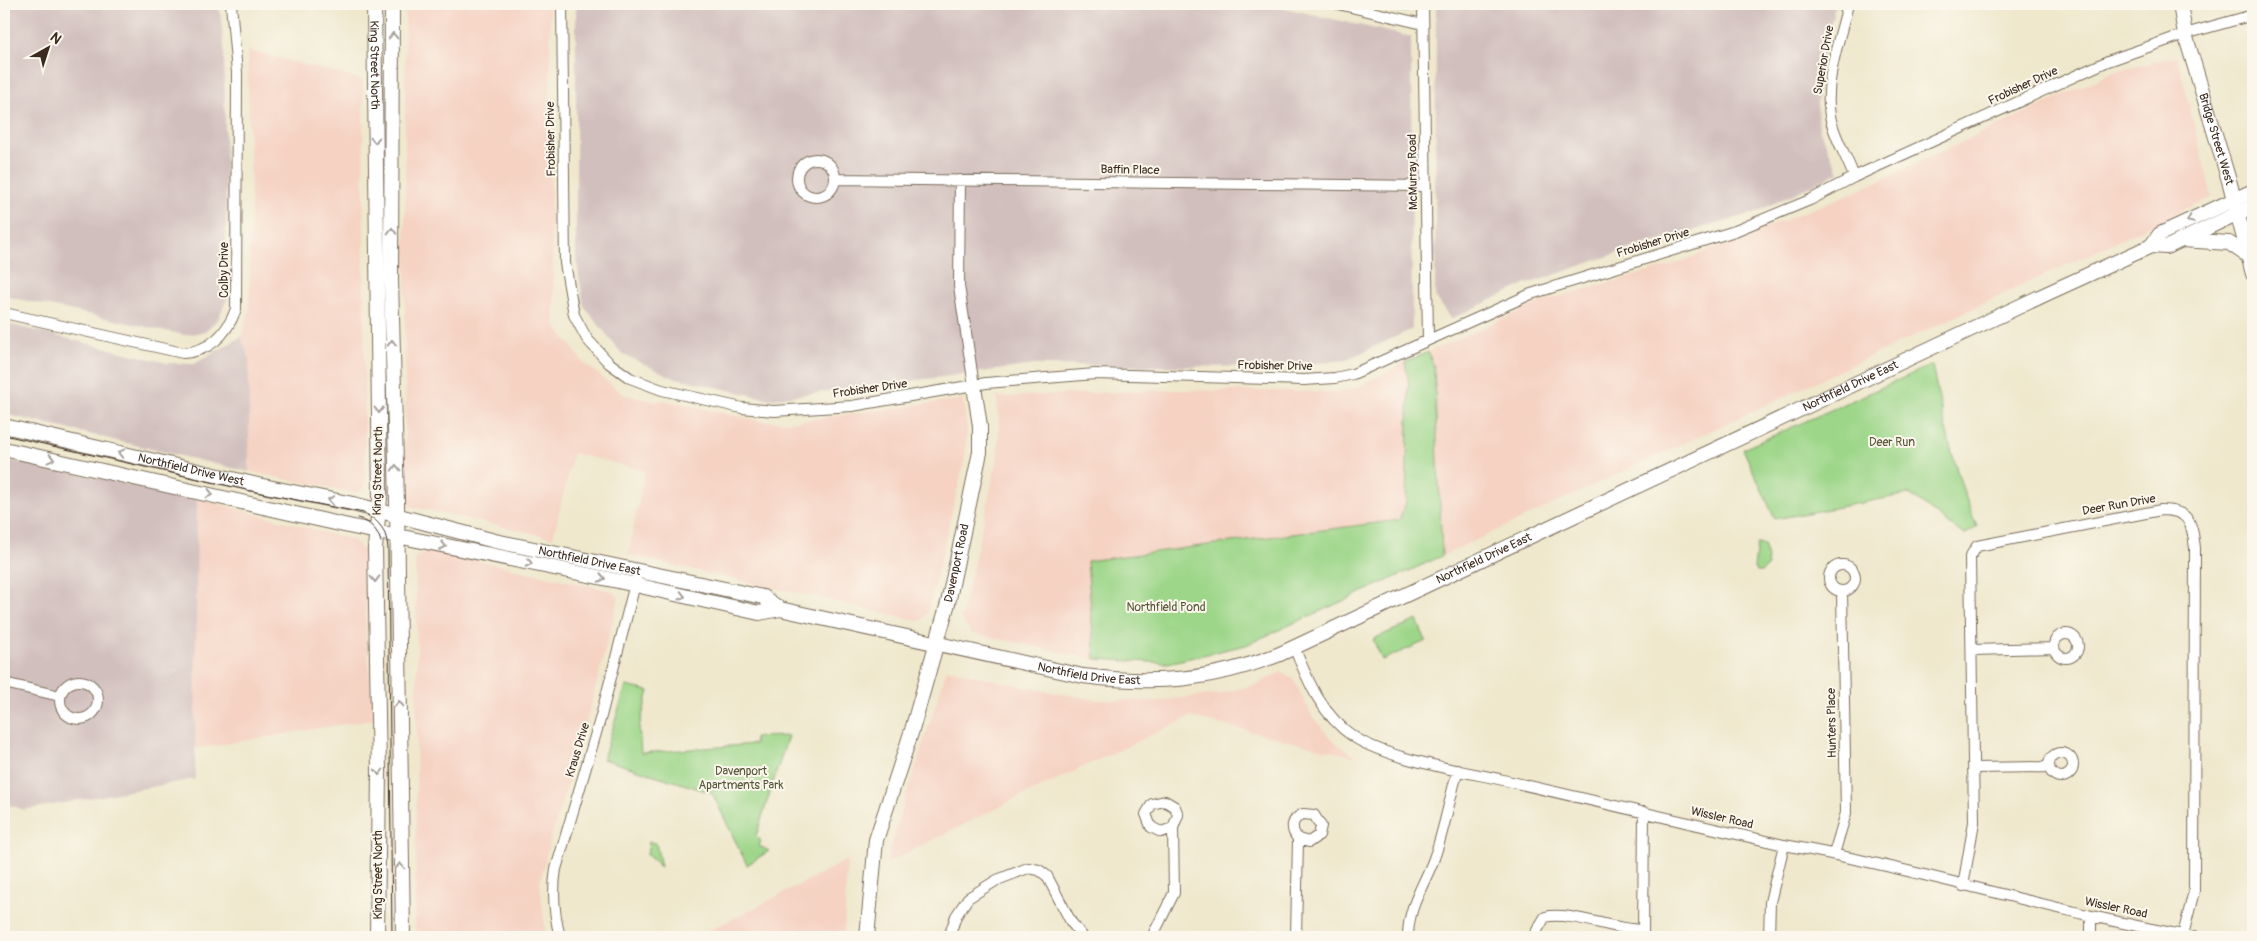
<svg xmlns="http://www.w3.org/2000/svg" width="2257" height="941" font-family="Pangolin,sans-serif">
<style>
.built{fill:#f5d2c2}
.industrial{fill:#d1bfbd}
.green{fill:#9dd689;stroke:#6c8054}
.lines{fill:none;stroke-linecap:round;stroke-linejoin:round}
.street-casing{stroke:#7a6c5b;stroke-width:12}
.secondary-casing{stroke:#7a6c5b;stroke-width:16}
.street{stroke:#fff;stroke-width:10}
.secondary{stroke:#fff;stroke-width:14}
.tram{stroke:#3b2a1e;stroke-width:1}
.oneway{stroke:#a79f9a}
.labels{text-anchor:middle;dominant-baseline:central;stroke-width:4;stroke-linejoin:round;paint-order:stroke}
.street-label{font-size:12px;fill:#3b2a1e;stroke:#fbf7ec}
.park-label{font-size:12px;fill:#545539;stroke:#fbf7ec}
</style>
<rect width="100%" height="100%" fill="#fbf7ec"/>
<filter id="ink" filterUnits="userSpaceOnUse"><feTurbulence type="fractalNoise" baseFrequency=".02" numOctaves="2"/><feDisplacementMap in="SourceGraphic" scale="10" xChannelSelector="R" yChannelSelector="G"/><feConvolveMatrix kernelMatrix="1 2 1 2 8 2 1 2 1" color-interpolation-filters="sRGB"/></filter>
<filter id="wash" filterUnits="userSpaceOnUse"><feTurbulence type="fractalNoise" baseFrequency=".0096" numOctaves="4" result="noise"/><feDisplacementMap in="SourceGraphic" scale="20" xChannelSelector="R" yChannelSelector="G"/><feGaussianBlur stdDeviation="1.12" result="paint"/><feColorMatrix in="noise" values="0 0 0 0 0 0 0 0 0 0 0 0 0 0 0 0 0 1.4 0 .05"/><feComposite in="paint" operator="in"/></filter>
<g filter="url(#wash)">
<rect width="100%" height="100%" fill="#efe8cd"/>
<path class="built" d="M405,4H550L551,223L555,325L583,362L623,394L656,402L663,400L760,421L789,422L963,399L967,429L965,458L928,611L924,618L920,621L628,555L645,471L573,453L553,538L405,505Z
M247,50L363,80L365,487L357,493L249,472V357L241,337L249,311L251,205Z
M2177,56L2212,197L1442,556L1434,368L1428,352L1543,301L1670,266L1857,191L2111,73Z
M1405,362L1409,383L1406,503L1399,520L1088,561L1095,659L971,633L961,618L997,461L999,428L997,397L1165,390L1338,392L1359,387Z
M197,498L353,540L365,552L366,632L374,719L195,749Z
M427,549L612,591L619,597L586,724L549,844L540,883L546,937H415L417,648L415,557Z
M947,669L1034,689L1097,700L1155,701L1219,694L1257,684L1281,672L1293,678L1312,716L1331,739L1356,757L1190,717L1013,800L887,863L898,821Z
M847,860L844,937H696L764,903Z"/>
<path class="industrial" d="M4,4H219L224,47L227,299L218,319L204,332L184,335L4,296Z
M576,4H1267L1411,37L1412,329L1346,360L1271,367L1035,365L768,399L672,377L622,354L584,306L576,257Z
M1436,4H1835L1821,69L1817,104L1819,129L1839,172L1754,213L1632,248L1519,287L1451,319L1435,296Z
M4,323L167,363L194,364L241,337L249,357V472L4,414Z
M4,459L197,498L195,779L24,810L4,803Z"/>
<path class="green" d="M1370,4H1416L1405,12Z
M1428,352L1434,367L1442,556L1246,645L1168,663L1095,659L1087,561L1399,520L1406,503L1409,383L1405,362Z
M1932,365C1943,420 1955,474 1977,527L1964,535L1909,494L1775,519L1743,449Z
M1757,544L1764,545C1767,551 1766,559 1768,566L1761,572H1756L1754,568Z
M1417,620L1426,641L1382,660L1373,639Z
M626,686L649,691L639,727L641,753L755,744L754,737L788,736L756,836L761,841L759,846L769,851L747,865L712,793L603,759Z
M649,842L656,843L661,867L647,855Z"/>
</g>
<g filter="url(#ink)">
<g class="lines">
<defs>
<path id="street" d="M562,4L565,263L574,315L587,339L609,363L630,378L662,390L742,408L774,411L852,406L986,383L1095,374L1304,380L1335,378L1353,374L1531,294L1735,231L1810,200L1854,177L2108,61L2185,34L2253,15
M1338,4L1423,24
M1423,4L1428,340
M1848,4C1840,39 1824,80 1830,116C1834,138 1847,156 1854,177
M797 178a19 19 0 1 1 38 0a19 19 0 1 1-38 0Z
M835,179L1425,186
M960,180L959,286L974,386
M4,313L183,353C210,351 227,334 236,309L237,73L231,4
M1829 578a13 13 0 1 1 26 0a13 13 0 1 1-26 0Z
M2054 646a12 12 0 1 1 24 0a12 12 0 1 1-24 0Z
M1294,647C1308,681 1322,716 1354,737C1387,759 1462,771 1503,780C1596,802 1690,823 1784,845C1922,869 2056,913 2194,937
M1972,650L2054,648
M60 700a19 19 0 1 1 38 0a19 19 0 1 1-38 0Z
M4,683L60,696
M2049 765a12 12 0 1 1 24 0a12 12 0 1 1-24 0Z
M1974,768L2049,767
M1834,854L1846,813L1842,591
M1963,886L1974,822L1970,557L1977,546L2161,510C2189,510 2192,522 2195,548L2194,891L2183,935
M560,937C554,914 552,893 556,869L601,716L636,580
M949,937L956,916L968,898L997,880L1028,868L1039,870L1047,876L1071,922L1083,937
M1152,937L1174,893L1173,828L1178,815L1175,807L1165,801L1152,804L1146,814L1151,827L1161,832L1173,828
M1296,937L1298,839C1290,829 1291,819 1303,814L1314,815L1321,826L1319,835L1309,842L1298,839
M1408,937C1408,907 1423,887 1433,861C1444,832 1449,800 1458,770
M1533,937L1545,917C1571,911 1613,930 1643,930
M1643,937L1644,812
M1769,937L1770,902L1784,845
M2091,937V916"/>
<g id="secondary">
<path id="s1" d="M374,4L380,498L375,548L379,771L377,937"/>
<path d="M392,4L391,280L397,502L403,937"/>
<path id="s2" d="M2180,4L2185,34L2230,184L2253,274"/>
<path d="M2182,240L2229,243L2248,256"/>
<path d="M2151,246L2160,234L2253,191"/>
<path id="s3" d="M4,426L258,485L353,504L495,541L763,597L780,609L1083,676C1156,685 1211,681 1280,654L2048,293L2151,246L2167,247L2253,206"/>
<path d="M4,449L353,527L618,581L759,613L780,609"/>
<path id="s4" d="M867,937L876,840L912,730L948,603L980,452V426L974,386"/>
</g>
</defs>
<use href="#street" class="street-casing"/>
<use href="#secondary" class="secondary-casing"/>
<use href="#street" class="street"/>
<use href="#secondary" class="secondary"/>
<path class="tram" d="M4,435L251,491L364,513C380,521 387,531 388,550L392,937
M358,518C370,522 378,530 381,542"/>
</g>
<defs><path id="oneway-chevron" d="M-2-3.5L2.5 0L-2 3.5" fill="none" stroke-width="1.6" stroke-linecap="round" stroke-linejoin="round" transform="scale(1.25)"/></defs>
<g class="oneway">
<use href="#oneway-chevron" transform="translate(393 36) rotate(-91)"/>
<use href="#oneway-chevron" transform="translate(375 140) rotate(88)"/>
<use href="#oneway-chevron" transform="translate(2190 220) rotate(154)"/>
<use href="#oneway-chevron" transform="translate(392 231) rotate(-89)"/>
<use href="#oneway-chevron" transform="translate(392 343) rotate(-91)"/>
<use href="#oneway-chevron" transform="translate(379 410) rotate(89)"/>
<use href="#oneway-chevron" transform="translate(121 453) rotate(-167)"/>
<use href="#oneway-chevron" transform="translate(51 459) rotate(13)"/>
<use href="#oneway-chevron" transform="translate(396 468) rotate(-92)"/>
<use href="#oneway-chevron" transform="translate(210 494) rotate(13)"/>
<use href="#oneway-chevron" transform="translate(331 500) rotate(-169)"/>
<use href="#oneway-chevron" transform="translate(443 546) rotate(12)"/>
<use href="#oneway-chevron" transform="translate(529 563) rotate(12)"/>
<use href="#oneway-chevron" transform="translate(602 578) rotate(11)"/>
<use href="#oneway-chevron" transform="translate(375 579) rotate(89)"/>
<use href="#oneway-chevron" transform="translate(682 596) rotate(13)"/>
<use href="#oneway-chevron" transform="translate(399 704) rotate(-91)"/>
<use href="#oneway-chevron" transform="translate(379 772) rotate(90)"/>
<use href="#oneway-chevron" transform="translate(400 866) rotate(-92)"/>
</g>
</g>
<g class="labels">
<g class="street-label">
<text transform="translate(1824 60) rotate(-80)">Superior Drive</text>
<text stroke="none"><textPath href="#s1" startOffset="61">King Street North</textPath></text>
<text transform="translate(2023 86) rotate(-25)">Frobisher Drive</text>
<text transform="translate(551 139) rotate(-91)">Frobisher Drive</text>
<text stroke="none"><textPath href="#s2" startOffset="140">Bridge Street West</textPath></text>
<text transform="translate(1130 170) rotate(1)">Baffin Place</text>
<text transform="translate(1413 172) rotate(-91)">McMurray Road</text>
<text transform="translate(1653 243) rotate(-17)">Frobisher Drive</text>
<text transform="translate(224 270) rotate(-90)">Colby Drive</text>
<text transform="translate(1275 366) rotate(1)">Frobisher Drive</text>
<text stroke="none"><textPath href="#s3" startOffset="1940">Northfield Drive East</textPath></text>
<text transform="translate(870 389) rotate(-8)">Frobisher Drive</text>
<text stroke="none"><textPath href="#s3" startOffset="192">Northfield Drive West</textPath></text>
<text transform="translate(378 471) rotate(-89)">King Street North</text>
<text transform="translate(2119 505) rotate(-10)">Deer Run Drive</text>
<text stroke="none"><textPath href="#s3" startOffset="1535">Northfield Drive East</textPath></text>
<text stroke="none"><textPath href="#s3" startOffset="601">Northfield Drive East</textPath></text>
<text stroke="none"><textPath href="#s4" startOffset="386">Davenport Road</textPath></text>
<text stroke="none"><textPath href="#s3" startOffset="1115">Northfield Drive East</textPath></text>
<text transform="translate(1832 723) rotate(-91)">Hunters Place</text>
<text transform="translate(578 750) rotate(-73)">Kraus Drive</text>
<text transform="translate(1722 818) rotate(13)">Wissler Road</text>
<text transform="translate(378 875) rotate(-90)">King Street North</text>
<text transform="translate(2116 908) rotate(12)">Wissler Road</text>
</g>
<g class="park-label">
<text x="1892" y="442">Deer Run</text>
<text x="1166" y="607">Northfield Pond</text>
<text x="741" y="771">Davenport<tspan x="741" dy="14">Apartments Park</tspan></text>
</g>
</g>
<rect width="2257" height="941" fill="none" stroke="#fbf7ec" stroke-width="20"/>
<g transform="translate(48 48) rotate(39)" stroke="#fbf7ec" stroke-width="4" paint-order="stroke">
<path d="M0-4L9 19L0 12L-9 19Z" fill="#3b2a1e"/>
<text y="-8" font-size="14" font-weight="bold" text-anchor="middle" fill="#3b2a1e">N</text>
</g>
</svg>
